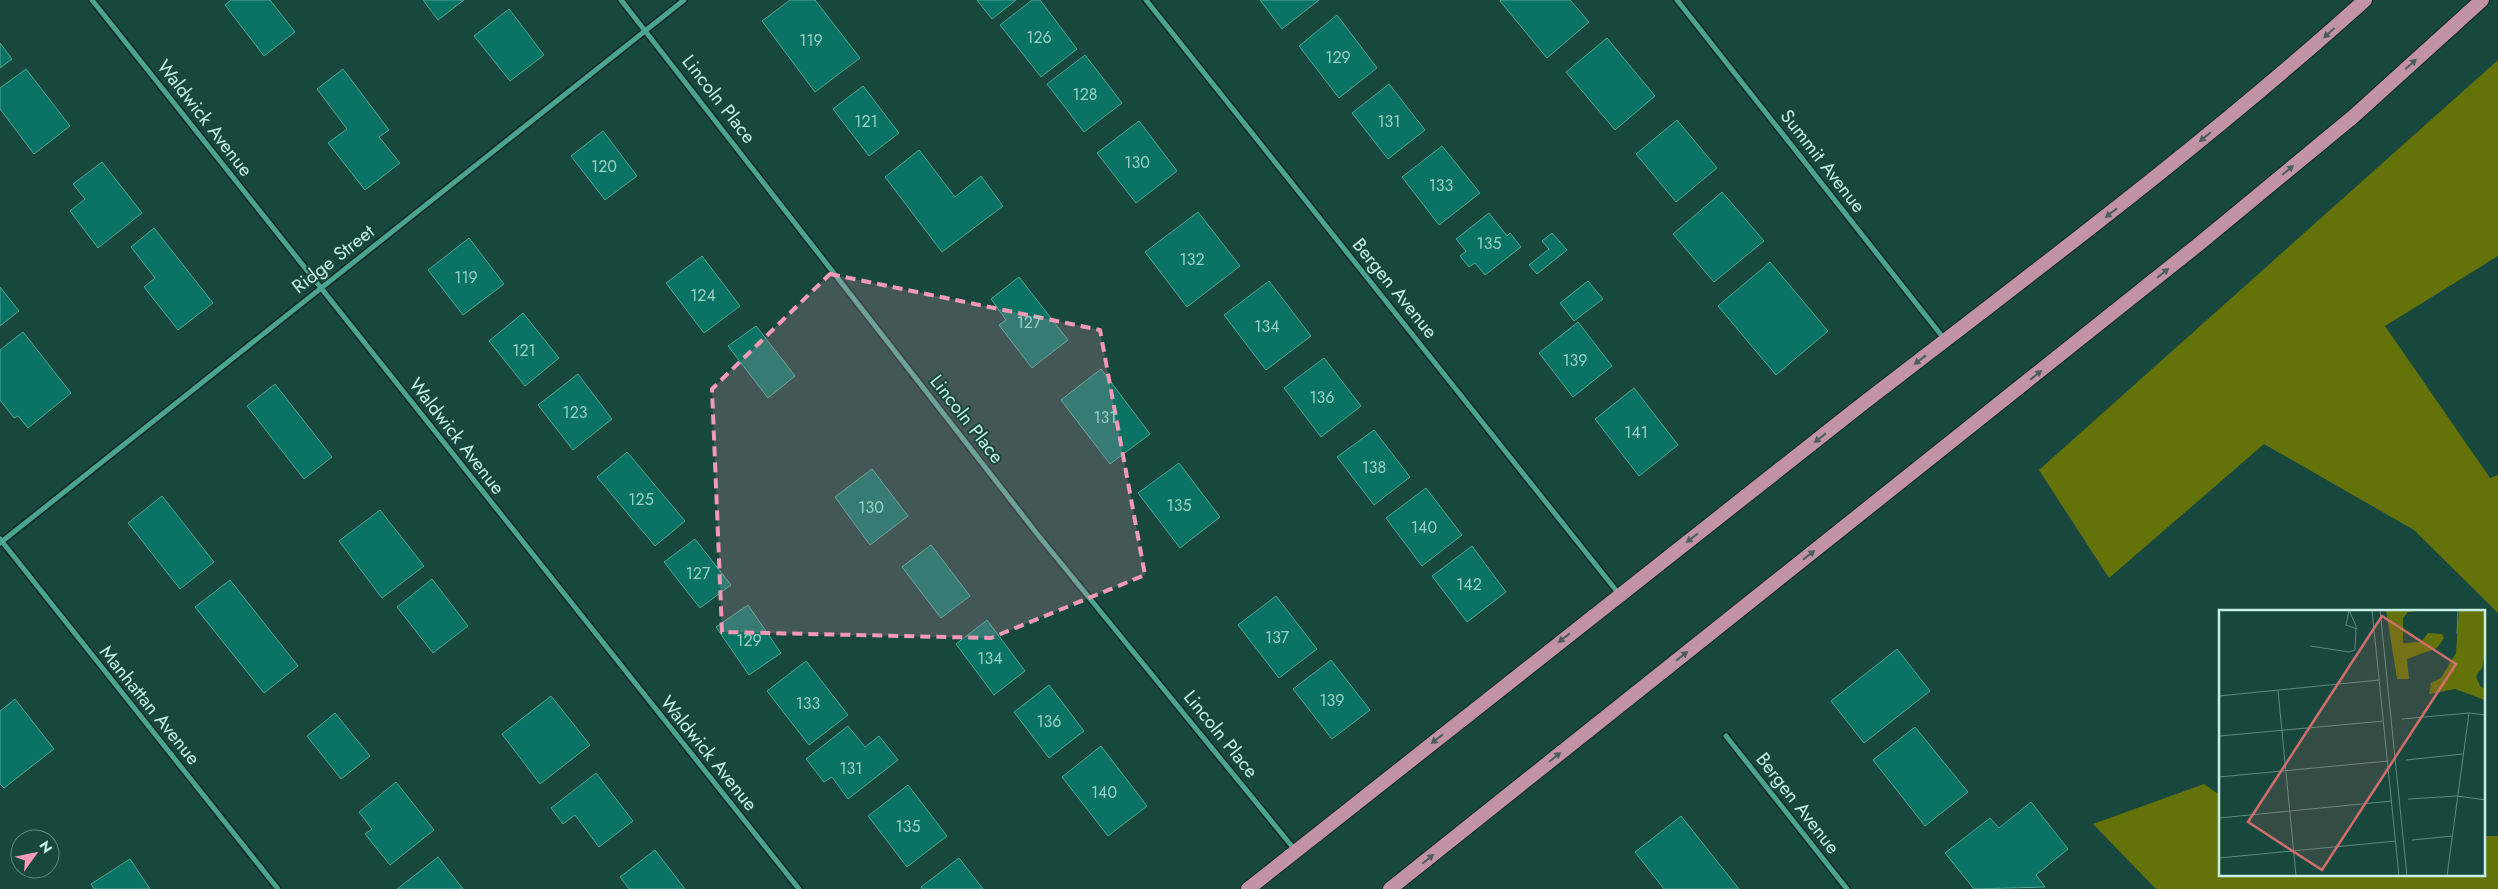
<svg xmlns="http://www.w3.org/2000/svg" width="2498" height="889" font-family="Jost,sans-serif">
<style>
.forest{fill:#647309}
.building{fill:#0a7363;stroke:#4ea694}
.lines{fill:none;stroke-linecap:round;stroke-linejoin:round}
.minor-casing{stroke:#0f2b25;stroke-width:8}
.trunk-casing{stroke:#0f2b25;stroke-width:16}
.minor{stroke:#4ba492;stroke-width:5}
.trunk{stroke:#c293a5;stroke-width:14}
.oneway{fill:#4b5e5d}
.marked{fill:#f09ab7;fill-opacity:0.2;stroke:#f09ab7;stroke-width:4;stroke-dasharray:10 6;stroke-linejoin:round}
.labels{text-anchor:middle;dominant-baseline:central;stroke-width:4;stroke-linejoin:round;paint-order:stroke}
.number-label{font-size:16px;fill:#97d0c4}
.street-label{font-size:19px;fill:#c6efe4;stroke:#18473e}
.inset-road{fill:none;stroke:#5e8a80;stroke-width:1}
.view{fill:#d06e6a;fill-opacity:0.15;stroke:#d06e6a;stroke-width:2.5}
.inset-edge{fill:none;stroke:#c6efe4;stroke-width:2.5}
</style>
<rect width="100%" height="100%" fill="#18473e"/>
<path class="forest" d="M2498,60V256L2385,326L2490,478L2498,475V613L2414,530L2264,444L2109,578L2039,470Z
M2204,784L2220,795V875H2484V836H2498V889H2156L2093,824Z"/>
<path class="building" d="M231,0H270L295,32L264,56L225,5Z
M423,0H464L438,20Z
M790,0H815L860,58L815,92L762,21Z
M977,0H1016L992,19Z
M1032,0H1040L1077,49L1041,77L1000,25Z
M1260,0H1319L1282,29Z
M1501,0H1570L1589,22L1547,58L1500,1Z
M509,9L544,55L510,81L474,36Z
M1337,15L1377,68L1339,98L1299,46Z
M1607,38L1655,96L1615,130L1566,72Z
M0,43L12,59L0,68Z
M1085,55L1122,103L1084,132L1047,84Z
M26,69L70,126L34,154L0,109V88Z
M343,69L389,130L379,137L400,163L365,190L328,143L347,129L317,89Z
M1389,84L1425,130L1388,159L1352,113Z
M863,86L899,133L869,156L833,109Z
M1677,120L1717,168L1676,202L1636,154Z
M1139,121L1177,171L1136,203L1097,153Z
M603,131L637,176L605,200L571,156Z
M1442,146L1480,193L1439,225L1402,177Z
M919,150L955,197L981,176L1003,206L942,252L885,177Z
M102,162L142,213L98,248L70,211L85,199L73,184Z
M1722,192L1764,241L1714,282L1673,234Z
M1198,212L1240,266L1187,307L1145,252Z
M1489,213L1507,236L1510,233L1521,247L1485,275L1475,263L1469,267L1460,256L1466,251L1456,239Z
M154,228L213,303L178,330L144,287L155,278L131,247Z
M1552,233L1567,250L1537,274L1529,265L1549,249L1542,241Z
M469,238L504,284L463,315L428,270Z
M702,256L740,306L704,333L666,283Z
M1770,262L1828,331L1776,375L1718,306Z
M1019,277L1068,340L1032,368L999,325L1006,320L991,299Z
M1269,281L1311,336L1266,370L1224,315Z
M1588,281L1603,299L1574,321L1560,303Z
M0,287L19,311L0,326Z
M523,313L559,358L525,386L489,341Z
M1578,322L1612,366L1573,397L1539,353Z
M756,326L795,376L768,398L728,346Z
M23,332L71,393L28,428L18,416L14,418L0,400V350Z
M1324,358L1361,406L1321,437L1284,388Z
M1101,369L1150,434L1110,464L1061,400Z
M578,374L612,419L573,450L538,405Z
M275,384L332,457L304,479L247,406Z
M1634,388L1678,445L1639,476L1595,419Z
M1374,430L1410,477L1374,505L1337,457Z
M627,452L685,521L655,546L597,477Z
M1179,463L1220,517L1180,548L1138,493Z
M872,469L908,516L870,545L835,497Z
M1426,488L1462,535L1422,566L1386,518Z
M162,496L214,562L180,589L128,523Z
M380,510L424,566L382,598L339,541Z
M695,539L731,585L700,608L664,562Z
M931,545L970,596L941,618L902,567Z
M1472,546L1506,592L1467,622L1432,576Z
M432,579L468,626L433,653L397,607Z
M230,580L298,666L264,693L195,607Z
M1276,596L1317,649L1279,678L1238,625Z
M748,605L781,653L749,675L716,627Z
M987,620L1025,671L994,695L956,644Z
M1897,649L1930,691L1864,743L1831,701Z
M1331,660L1370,710L1332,739L1293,689Z
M806,661L848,715L809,745L767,691Z
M1049,685L1084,731L1049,758L1014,712Z
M551,696L590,745L540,784L502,734Z
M15,699L54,749L4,788L0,784V711Z
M335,713L370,756L341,779L307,736Z
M848,726L865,747L879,736L898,760L848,799L832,777L824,782L806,759Z
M1915,727L1968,792L1925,826L1873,760Z
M1101,746L1147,806L1108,836L1062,777Z
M596,773L633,821L599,847L575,815L563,824L551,808Z
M396,782L434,830L390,865L365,834L372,829L359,812Z
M908,785L947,836L907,867L868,816Z
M2031,802L2068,849L2036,875L2045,887L1974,889L1945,853L1990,818L1999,828Z
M1681,816L1739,889H1664L1635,852Z
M655,850L685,889H629L620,877Z
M438,857L463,889H397Z
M959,858L983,889H922L921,887Z
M130,859L150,889H94L91,884Z"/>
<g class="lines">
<defs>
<path id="minor" d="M92,0L799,889
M621,0L1038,535L1295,850
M1146,0L1619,594
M1677,0L1945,340
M0,539L278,889
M0,543L684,0
M1726,736L1847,889"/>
<path id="trunk" d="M1248,889C1450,729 1652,568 1856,409C2028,276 2203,146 2365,0
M1390,889L2199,244L2354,116L2482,0"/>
</defs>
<use href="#minor" class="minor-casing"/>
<use href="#trunk" class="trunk-casing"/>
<use href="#minor" class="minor"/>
<use href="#trunk" class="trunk"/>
</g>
<defs><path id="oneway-solid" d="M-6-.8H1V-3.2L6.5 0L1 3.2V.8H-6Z" transform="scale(1.25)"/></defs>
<g class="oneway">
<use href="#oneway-solid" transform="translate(2329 33) rotate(138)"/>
<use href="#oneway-solid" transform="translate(2411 64) rotate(-42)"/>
<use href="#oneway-solid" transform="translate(2205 137) rotate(140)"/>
<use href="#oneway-solid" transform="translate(2288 170) rotate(-40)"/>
<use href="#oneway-solid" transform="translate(2111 213) rotate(142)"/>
<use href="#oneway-solid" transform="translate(2163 273) rotate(-39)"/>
<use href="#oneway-solid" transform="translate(1920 360) rotate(142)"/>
<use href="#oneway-solid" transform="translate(2036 375) rotate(-39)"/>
<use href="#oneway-solid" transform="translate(1820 438) rotate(142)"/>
<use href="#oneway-solid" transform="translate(1692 538) rotate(142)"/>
<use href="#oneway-solid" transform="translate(1809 555) rotate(-38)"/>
<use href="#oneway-solid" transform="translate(1564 638) rotate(142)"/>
<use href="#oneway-solid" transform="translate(1682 656) rotate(-38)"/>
<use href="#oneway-solid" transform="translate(1437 739) rotate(142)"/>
<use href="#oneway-solid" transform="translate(1555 757) rotate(-39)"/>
<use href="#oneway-solid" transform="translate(1428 859) rotate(-39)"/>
</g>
<path class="marked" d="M830,274L1100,330L1145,575L991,638L722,632L712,389Z"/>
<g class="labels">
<g class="number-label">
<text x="1039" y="37">126</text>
<text x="811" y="40">119</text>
<text x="1338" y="57">129</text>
<text x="1085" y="94">128</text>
<text x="866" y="121">121</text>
<text x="1389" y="121">131</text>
<text x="1137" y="162">130</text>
<text x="604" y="166">120</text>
<text x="1441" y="185">133</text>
<text x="1489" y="243">135</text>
<text x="1192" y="259">132</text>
<text x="466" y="277">119</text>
<text x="703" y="295">124</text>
<text x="1029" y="322">127</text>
<text x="1267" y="326">134</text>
<text x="524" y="350">121</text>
<text x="1575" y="360">139</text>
<text x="1322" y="397">136</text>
<text x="575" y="412">123</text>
<text x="1105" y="417">131</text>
<text x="1636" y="432">141</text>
<text x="1374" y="467">138</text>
<text x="641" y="499">125</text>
<text x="1179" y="505">135</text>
<text x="871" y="507">130</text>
<text x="1424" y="527">140</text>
<text x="698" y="573">127</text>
<text x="1469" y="584">142</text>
<text x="1277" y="637">137</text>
<text x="749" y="640">129</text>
<text x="990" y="658">134</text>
<text x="1332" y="700">139</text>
<text x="808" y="703">133</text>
<text x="1049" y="721">136</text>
<text x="851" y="768">131</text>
<text x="1104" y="792">140</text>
<text x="908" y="826">135</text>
</g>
<g class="street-label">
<text transform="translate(719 99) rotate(52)">Lincoln Place</text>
<text transform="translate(205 118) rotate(52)">Waldwick Avenue</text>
<text transform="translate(1823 161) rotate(52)">Summit Avenue</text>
<text transform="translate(333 259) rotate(-38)">Ridge Street</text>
<text transform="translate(1395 288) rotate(51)">Bergen Avenue</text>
<text transform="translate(967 419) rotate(52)">Lincoln Place</text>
<text transform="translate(457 436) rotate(52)">Waldwick Avenue</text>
<text transform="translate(150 705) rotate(51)">Manhattan Avenue</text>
<text transform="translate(1221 734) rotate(51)">Lincoln Place</text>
<text transform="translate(709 753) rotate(51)">Waldwick Avenue</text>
<text transform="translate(1798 803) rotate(52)">Bergen Avenue</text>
</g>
</g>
<g transform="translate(2219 610)">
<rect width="266" height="266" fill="#18473e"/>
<path d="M167,0H210L189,2L184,8V33L202,32L209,23L223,24L225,28L218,38L188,49L190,69H178ZM240,0H266V40L263,58L257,66L261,76L266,79V90L236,79L210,84L212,73L222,68L237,43Z" fill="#647309"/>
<path class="inset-road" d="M130,0L127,15L138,19M153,0L180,266M161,0L188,266M238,24L239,0M91,36L130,42L136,40L137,16L130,0M59,80L77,266M0,86L160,70M183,109L250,103L267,105M0,126L165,111M187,150L244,144M0,167L169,151M189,189L238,186L267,190M0,208L173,191M193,230L233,226M0,248L177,231M228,266L250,103"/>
<path class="view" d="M163,6L237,54L103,260L29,212Z"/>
<rect width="266" height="266" class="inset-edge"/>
</g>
<g transform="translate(35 854) rotate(57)"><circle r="24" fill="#18473e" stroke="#5e8a80"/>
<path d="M0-4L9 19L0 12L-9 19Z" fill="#f09ab7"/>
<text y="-8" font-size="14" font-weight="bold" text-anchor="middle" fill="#c6efe4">N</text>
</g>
</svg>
